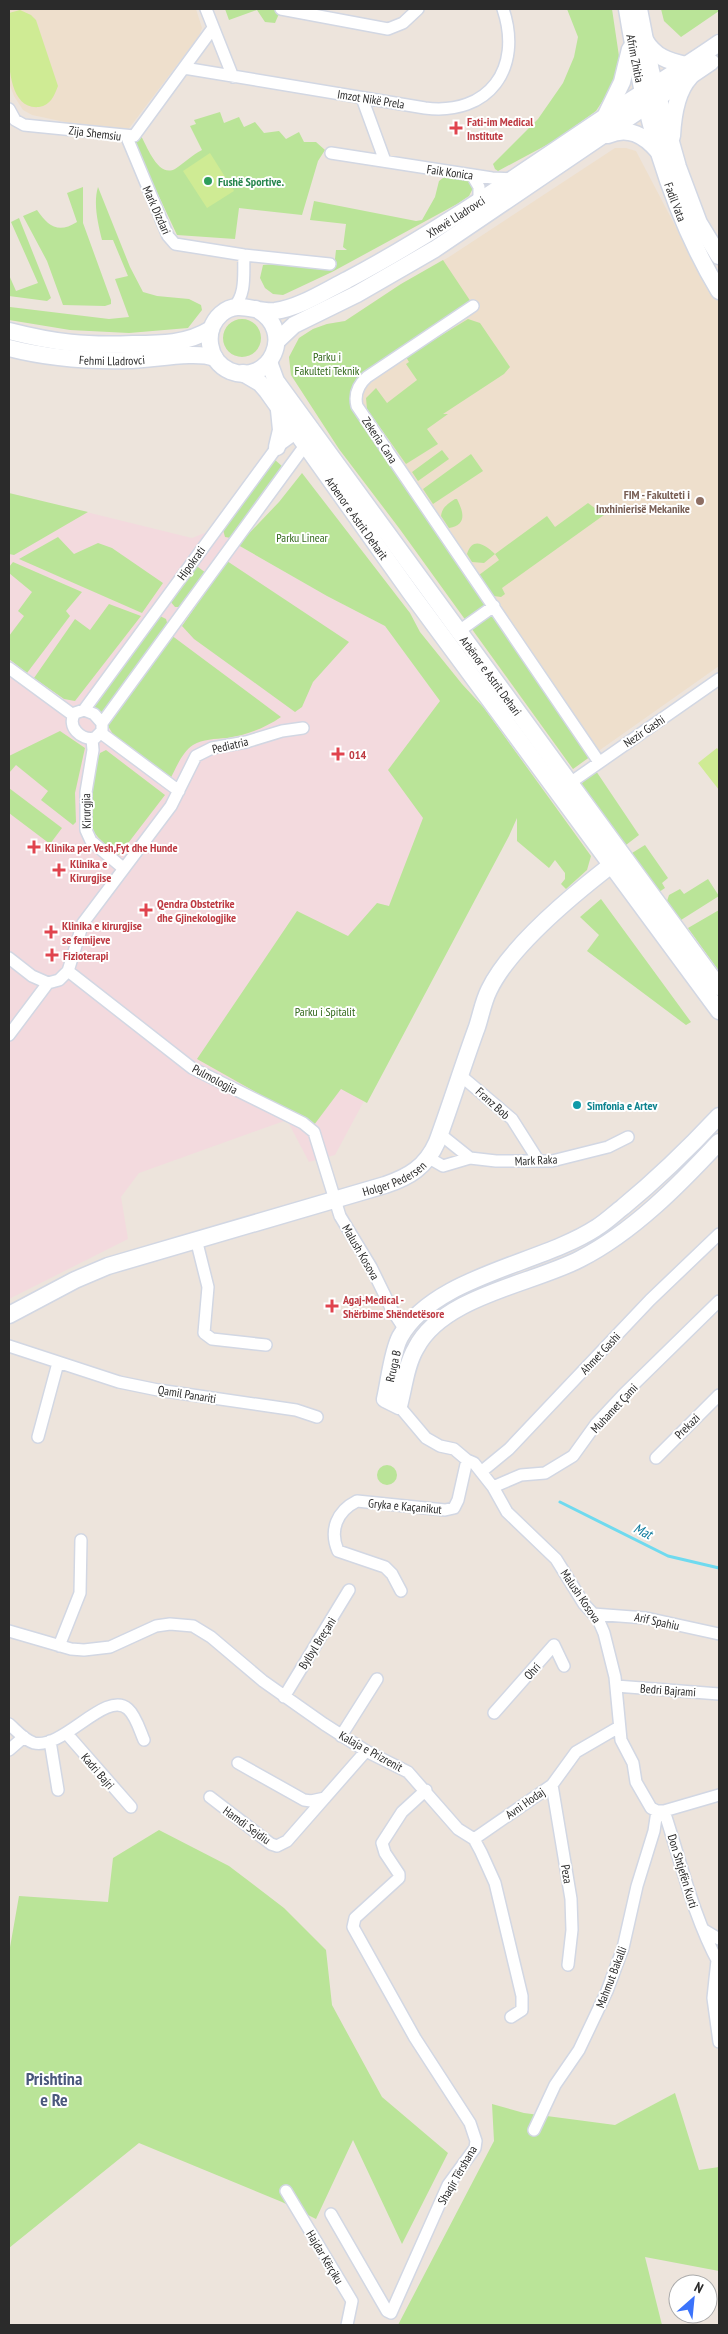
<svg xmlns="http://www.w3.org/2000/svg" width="728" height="2334" font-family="'PT Sans Narrow',sans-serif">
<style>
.education{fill:#eedfcc}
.medical{fill:#f3dade}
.grass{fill:#bae498}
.pitch{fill:#cfeb94}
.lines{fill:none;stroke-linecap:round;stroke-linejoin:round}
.stream{stroke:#6fdaef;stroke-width:3}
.street-casing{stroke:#d2d7e3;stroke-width:14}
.secondary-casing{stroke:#d2d7e3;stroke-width:19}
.street{stroke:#fff;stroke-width:11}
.secondary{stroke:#fff;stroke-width:16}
.health-dot{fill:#e0444e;stroke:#fff;stroke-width:2}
.leisure-dot{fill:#2e9e5b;stroke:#fff;stroke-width:2}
.education-dot{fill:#8d6e63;stroke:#fff;stroke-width:2}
.culture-dot{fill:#0f9aa8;stroke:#fff;stroke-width:2}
.labels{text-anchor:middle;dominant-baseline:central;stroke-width:4;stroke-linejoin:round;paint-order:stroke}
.street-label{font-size:12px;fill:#2b2b2b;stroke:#fff}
.health-label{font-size:12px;font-weight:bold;fill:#be3a42;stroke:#fff;text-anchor:start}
.leisure-label{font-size:12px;font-weight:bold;fill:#27864d;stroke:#fff;text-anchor:start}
.park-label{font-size:12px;fill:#32681a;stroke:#fff}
.education-label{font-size:12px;font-weight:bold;fill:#785e54;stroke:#fff;text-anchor:end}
.culture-label{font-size:12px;font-weight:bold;fill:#0d838f;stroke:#fff;text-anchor:start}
.water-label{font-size:14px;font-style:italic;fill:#0c7a9d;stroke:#fff}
.district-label{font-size:18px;font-weight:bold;fill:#4a587c;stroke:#fff}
</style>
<rect width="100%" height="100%" fill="#ede4dc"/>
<path class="education" d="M9,9H196L202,28L199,36L127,131L84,126L32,115L23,110L14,96L9,83Z
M615,148H626L636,151L680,235L719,301V666L573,769L399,528L339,449L291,375L289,357L299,338L313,329L327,324L345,321L401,284L449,257Z"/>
<path class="medical" d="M9,493L192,538L222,526L238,545L327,596L385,626L440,701L517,816L335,1155L309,1162L287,1120L139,1173L121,1197L128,1239L9,1299Z"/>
<path class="grass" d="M225,9H281L275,23L265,22L257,10L229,20Z
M567,9H612L620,63L613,85L596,111L554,141L498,171L495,169L493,164L538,119L563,83L574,57L578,37Z
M661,9H719V11L681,37L664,21Z
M220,112L224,123L239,117L244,127L255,122L264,133L279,131L286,139L299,132L304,142H316L325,150L318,161L302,215L239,208L235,239L177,235L133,141L141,136C147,146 158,178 175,169C184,163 192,155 202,150L190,126L196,124L194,120Z
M447,175L468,178L474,186L469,196L457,204L332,272L283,295L273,294L265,288L260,278L263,265L335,259L336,250H347L343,247L346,224L310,220L314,201L416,221L422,220L435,197L439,181Z
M83,187V223L111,300V304L105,306L63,305L47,261L23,216L37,210C48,226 58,234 77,222L67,193Z
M98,187L130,267L143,292L157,296L189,299L201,305L202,310L188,328L129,333L70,330L9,320L10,307L109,319L129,317L115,279L128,276L113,240H102C98,224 93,203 98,187Z
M19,218L51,298L47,301L9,296V275L16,291L38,283L11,222Z
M443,260L471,302L352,389L591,756L573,769L399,528L339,449L291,375L289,357L299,338L313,329L327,324L345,321L401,284Z
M468,319L480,323L510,367L504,374L443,414H448L427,429L438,444L406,464L367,409L366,398L376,388L387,403L417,380L406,364L409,362L406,357Z
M223 338a19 19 0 1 1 38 0a19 19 0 1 1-38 0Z
M442,450L449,459L418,481L412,472Z
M471,454L483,471L433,504L423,489Z
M274,459L283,467L231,538L225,537L222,526Z
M302,473L410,613L420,632L462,684L484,708L591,856L587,870L566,889L561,884L565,879V873L555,860L549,868L517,841V818L509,836L367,1103L341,1089L314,1125L197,1059L297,911L348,936L377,903L389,906L423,818L388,770L440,701L385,626L327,596L238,545L279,502Z
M9,493L88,512L14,555L9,554Z
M455,499H457C463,511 468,525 449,528L441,516C442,507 448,504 455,499Z
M588,503L604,515L502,588L505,594L501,597L494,596L479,575L499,560L495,554L484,563L472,562L467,554C473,536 485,545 495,554L547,516L555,527Z
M58,537L74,554L98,543L112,548L163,583L142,613L19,559Z
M227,561L349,642L313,682L302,707L295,712L194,639L182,626Z
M13,562L82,592L66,611L70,616L27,673L9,659V636L24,616L18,611L32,592L9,573V567Z
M194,564L206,573L183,607H175L170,601Z
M109,604L141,616L75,701L64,699L34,678L75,619L90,630Z
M158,615L166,619L168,626L102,715L90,706Z
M171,635L281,717C265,728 247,735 227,738C215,739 203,739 193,745C181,753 176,769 169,781L117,741L105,721Z
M60,731L85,748L75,793L76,822L73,825L41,800L48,791L16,765L9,773V756Z
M106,750L165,795L119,855C111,848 98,840 93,830C85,815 94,777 97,760L100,753Z
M596,771L639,835L626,845L581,785L586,778Z
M9,788L62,828L50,844L9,813Z
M645,845L668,878L662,883L665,888L659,892L632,853Z
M708,879L719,896L681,920L667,901L669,895L680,889L684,894Z
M601,899L691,1022L686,1025L587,951L599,935L580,917Z
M719,910V971L688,928Z
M377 1475a10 10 0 1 1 20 0a10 10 0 1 1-20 0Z
M159,1830L229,1866L284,1908L326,1950L332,2005L382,2097L448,2153L402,2244L353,2140L316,2219L282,2202L139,2143L9,2248V1953L19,1896L108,1902L113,1858Z
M675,2093L699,2170L719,2167V2271L645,2257L662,2325H398L494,2141L492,2104L524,2113L615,2125Z"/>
<path class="pitch" d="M20,10L31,15L36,20L58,86C54,96 51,105 39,107C1,111 9,35 9,13Z
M210,153L234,191L207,208L183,171Z
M717,748L719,751V790L698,763Z"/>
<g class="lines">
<path class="stream" d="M560,1502L668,1556L719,1568"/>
<defs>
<path id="street" d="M206,9L233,77
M281,9L388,29L403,23L418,9
M184,68L425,108C489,116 523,68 503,9
M362,98L385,161
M9,109L15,120L24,125L134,136L213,28
M128,137V140L168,236L175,244L244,255L330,264
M331,153L492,178L513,179
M472,175L479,187V203
M473,306L367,377C358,385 354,394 357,406L599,762
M233,308C247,294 243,273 244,255
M459,631L494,606
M9,668L73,715
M84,710L277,447L302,429
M84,710L94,714L102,723V731L95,738C81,741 66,726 75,713Z
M102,723L309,440
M101,733L179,791
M92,739L93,750L86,792V830L91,841L123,868
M570,783L719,679
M9,958L32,976L48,983
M68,971L192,1068L303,1123L314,1132L340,1216L371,1267L392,1310L405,1330
M48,983L59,980L68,971L83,923L171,806L196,756L212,748L246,742L282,731L303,728
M9,1035L48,983
M460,1075L512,1119L538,1160
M429,1158L443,1166L470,1158L440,1134
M470,1158L496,1161H552L608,1147L628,1137
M196,1239L208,1287L204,1333L212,1339L266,1345
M9,1346L119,1382L158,1390L296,1410L317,1417
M399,1406L426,1438L440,1446L454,1449L467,1460L474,1463L493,1487L507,1512L556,1559L584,1604L598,1619L604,1633L615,1677L621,1740L633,1763L636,1782L651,1808L657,1811H664L719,1795
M38,1437L58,1363
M656,1458L719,1395
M481,1472L509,1449L650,1300L719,1234
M493,1487L521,1475L545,1473L573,1456L596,1424L624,1394L719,1301
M401,1591L392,1574L385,1567L338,1551C329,1530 337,1511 357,1501L445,1510L454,1508L458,1500L467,1460
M593,1614L646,1618L719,1634
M9,1631L71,1649L84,1650L110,1647L156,1626L170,1624L193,1626L211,1637L263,1681L324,1724L366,1751L408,1772L458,1829L474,1839L481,1852L495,1883L522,1996V2010L511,2017
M59,1646L80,1593L81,1540
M616,1686L719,1694
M284,1697L349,1590
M494,1713L554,1645L564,1666
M9,1724C16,1730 24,1740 34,1743C63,1750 106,1689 128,1709C136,1716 140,1731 144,1740
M67,1734L131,1807
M341,1736L377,1679
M50,1741L58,1790
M9,1750L24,1737
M238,1763L304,1800L311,1801L325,1798
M552,1785L571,1899L572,1930L568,1965
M210,1797L271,1844L277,1846L287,1841L366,1751
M664,1811C681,1862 693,1916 719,1964
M474,1839L552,1785L576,1752L619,1727
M704,1930L719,1939
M717,1960L713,1998L719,2042
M534,2130L555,2085L579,2050L607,1991L623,1948L637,1886L654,1831L657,1811
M286,2191L352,2301L347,2325
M331,2214L387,2311L391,2313L448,2185L475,2148L476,2141L470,2123L415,2038L353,1927L355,1918L399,1878V1874L385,1853L382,1843L402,1812L426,1790"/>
<g id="secondary">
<path id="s1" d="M627,9C643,108 667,204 719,291"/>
<path d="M639,9L651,71L678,167L699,223L719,256"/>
<path d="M645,40C655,57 668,61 686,65"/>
<path d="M606,115L622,82L630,49"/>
<path d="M608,135C628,126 644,135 658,151"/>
<path d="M672,136C673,117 676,92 690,77"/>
<path id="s2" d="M256,309C297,330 270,387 230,371C207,361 203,330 221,314C238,299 255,313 275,311C299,308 325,291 347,280C434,234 514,178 596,123C636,96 679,71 719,43"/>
<path d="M9,331C56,343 85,346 133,344C161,344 187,344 211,329"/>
<path d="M277,341L294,325L357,294L435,249L711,62"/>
<path id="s3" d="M9,348C48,358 87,361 127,360C150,360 196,350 215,358"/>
<path id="s4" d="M269,362L276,381L314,433L719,987"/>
<path id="s5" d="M243,373L260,383L267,391L410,592L719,1011"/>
<path d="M277,447L281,430L279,410"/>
<path d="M719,1116C689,1148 657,1179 623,1207C614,1214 606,1222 596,1228C541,1264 434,1276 400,1337C392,1352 389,1382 385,1399L399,1406C404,1387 406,1365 416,1348C443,1296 532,1284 580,1259C633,1232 679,1185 719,1142"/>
<path id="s6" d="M9,1315L75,1280L108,1266L385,1185C409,1177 426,1167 437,1142C451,1104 463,1065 477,1027C481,1015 483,1002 489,990C511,944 582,887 623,856"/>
</g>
</defs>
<use href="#street" class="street-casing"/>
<use href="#secondary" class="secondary-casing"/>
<use href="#street" class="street"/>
<use href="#secondary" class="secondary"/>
</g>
<g class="health-dot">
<path d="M453.5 120.5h5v5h5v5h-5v5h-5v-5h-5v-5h5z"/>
<path d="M335.5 746.5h5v5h5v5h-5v5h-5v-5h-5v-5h5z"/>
<path d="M31.5 839.5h5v5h5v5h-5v5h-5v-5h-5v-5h5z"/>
<path d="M56.5 862.5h5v5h5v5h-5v5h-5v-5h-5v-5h5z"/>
<path d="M143.5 902.5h5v5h5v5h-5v5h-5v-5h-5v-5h5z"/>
<path d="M48.5 924.5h5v5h5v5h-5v5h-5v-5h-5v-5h5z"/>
<path d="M49.5 947.5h5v5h5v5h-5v5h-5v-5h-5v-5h5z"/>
<path d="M329.5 1298.5h5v5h5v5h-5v5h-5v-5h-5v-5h5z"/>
</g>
<circle class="leisure-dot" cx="208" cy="181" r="5"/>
<circle class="education-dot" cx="700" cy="501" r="5"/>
<circle class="culture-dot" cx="577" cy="1105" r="5"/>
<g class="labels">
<g class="street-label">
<text stroke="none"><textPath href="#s1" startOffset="50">Afrim Zhitia</textPath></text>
<text transform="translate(371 99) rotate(9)">Imzot Nikë Prela</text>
<text transform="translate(95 133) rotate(7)">Zija Shemsiu</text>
<text transform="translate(450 172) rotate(8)">Faik Konica</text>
<text stroke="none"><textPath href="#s1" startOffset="199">Fadil Vata</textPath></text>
<text transform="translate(157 210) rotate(66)">Mark Dizdari</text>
<text stroke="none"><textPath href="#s2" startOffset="434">Xhevë Lladrovci</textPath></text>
<text stroke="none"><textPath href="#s3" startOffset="104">Fehmi Lladrovci</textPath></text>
<text transform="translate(380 440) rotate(56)">Zekeria Cana</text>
<text stroke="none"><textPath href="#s5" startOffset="186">Arbenor e Astrit Deharit</textPath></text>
<text transform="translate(191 563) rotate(-54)">Hipokrati</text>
<text stroke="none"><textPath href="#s4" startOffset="385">Arbënor e Astrit Dehari</textPath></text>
<text transform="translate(644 731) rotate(-34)">Nezir Gashi</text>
<text transform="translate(230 745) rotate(-13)">Pediatria</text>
<text transform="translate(86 811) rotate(-91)">Kirurgjia</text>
<text transform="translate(215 1079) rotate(28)">Pulmologjia</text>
<text transform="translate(493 1103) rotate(42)">Franz Bob</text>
<text transform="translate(536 1160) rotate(-3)">Mark Raka</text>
<text stroke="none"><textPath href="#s6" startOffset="410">Holger Pedersen</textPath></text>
<text transform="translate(361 1252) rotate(60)">Malush Kosova</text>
<text transform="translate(600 1353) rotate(-47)">Ahmet Gashi</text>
<text transform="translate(393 1366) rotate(-77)">Rruga B</text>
<text transform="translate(187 1394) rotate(9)">Qamil Panariti</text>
<text transform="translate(614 1408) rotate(-47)">Muhamet Çami</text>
<text transform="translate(687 1426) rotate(-45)">Prekazi</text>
<text transform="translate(405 1506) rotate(5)">Gryka e Kaçanikut</text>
<text transform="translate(581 1596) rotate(56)">Malush Kosova</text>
<text transform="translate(657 1621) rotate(12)">Arif Spahiu</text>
<text transform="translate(317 1643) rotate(-58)">Bylbyl Breçani</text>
<text transform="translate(532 1671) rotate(-48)">Ohri</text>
<text transform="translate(668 1690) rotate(4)">Bedri Bajrami</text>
<text transform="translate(371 1751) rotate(29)">Kalaja e Prizrenit</text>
<text transform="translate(98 1771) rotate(49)">Kadri Bajri</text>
<text transform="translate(525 1803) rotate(-35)">Avni Hodaj</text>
<text transform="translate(247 1825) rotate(36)">Hamdi Sejdiu</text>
<text transform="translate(683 1871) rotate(73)">Don Shtjefën Kurti</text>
<text transform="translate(567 1874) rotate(81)">Peza</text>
<text transform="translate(611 1977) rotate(-69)">Mahmut Bakalli</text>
<text transform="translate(457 2175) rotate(-60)">Shaqir Tërshana</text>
<text transform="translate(325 2257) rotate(59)">Hajdar Kërçiku</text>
</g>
<g class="health-label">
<text x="467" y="121">Fati-im Medical<tspan x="467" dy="14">Institute</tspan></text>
<text x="349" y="754">014</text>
<text x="45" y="847">Klinika per Vesh,Fyt dhe Hunde</text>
<text x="70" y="863">Klinika e<tspan x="70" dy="14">Kirurgjise</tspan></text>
<text x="157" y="903">Qendra Obstetrike<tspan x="157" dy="14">dhe Gjinekologjike</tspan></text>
<text x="62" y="925">Klinika e kirurgjise<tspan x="62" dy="14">se femijeve</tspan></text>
<text x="63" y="955">Fizioterapi</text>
<text x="343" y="1299">Agaj-Medical -<tspan x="343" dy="14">Shërbime Shëndetësore</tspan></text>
</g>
<g class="leisure-label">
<text x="218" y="181">Fushë Sportive.</text>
</g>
<g class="park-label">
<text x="327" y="356">Parku i<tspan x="327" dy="14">Fakulteti Teknik</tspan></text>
<text x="302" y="537">Parku Linear</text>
<text x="325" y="1011">Parku i Spitalit</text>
</g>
<g class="education-label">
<text x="690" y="494">FIM - Fakulteti i<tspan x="690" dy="14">Inxhinierisë Mekanike</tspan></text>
</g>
<g class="culture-label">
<text x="587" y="1105">Simfonia e Artev</text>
</g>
<g class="water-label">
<text transform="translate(643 1531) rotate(26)">Mat</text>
</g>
<g class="district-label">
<text x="54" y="2078">Prishtina<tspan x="54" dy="21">e Re</tspan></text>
</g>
</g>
<rect width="728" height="2334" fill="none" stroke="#2b2b2b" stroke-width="20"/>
<g transform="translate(693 2299) rotate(27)"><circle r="24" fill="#ffffff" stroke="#aaaaaa"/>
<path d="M0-4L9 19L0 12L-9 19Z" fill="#3b73fb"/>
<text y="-8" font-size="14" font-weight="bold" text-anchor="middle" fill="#2b2b2b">N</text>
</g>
</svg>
